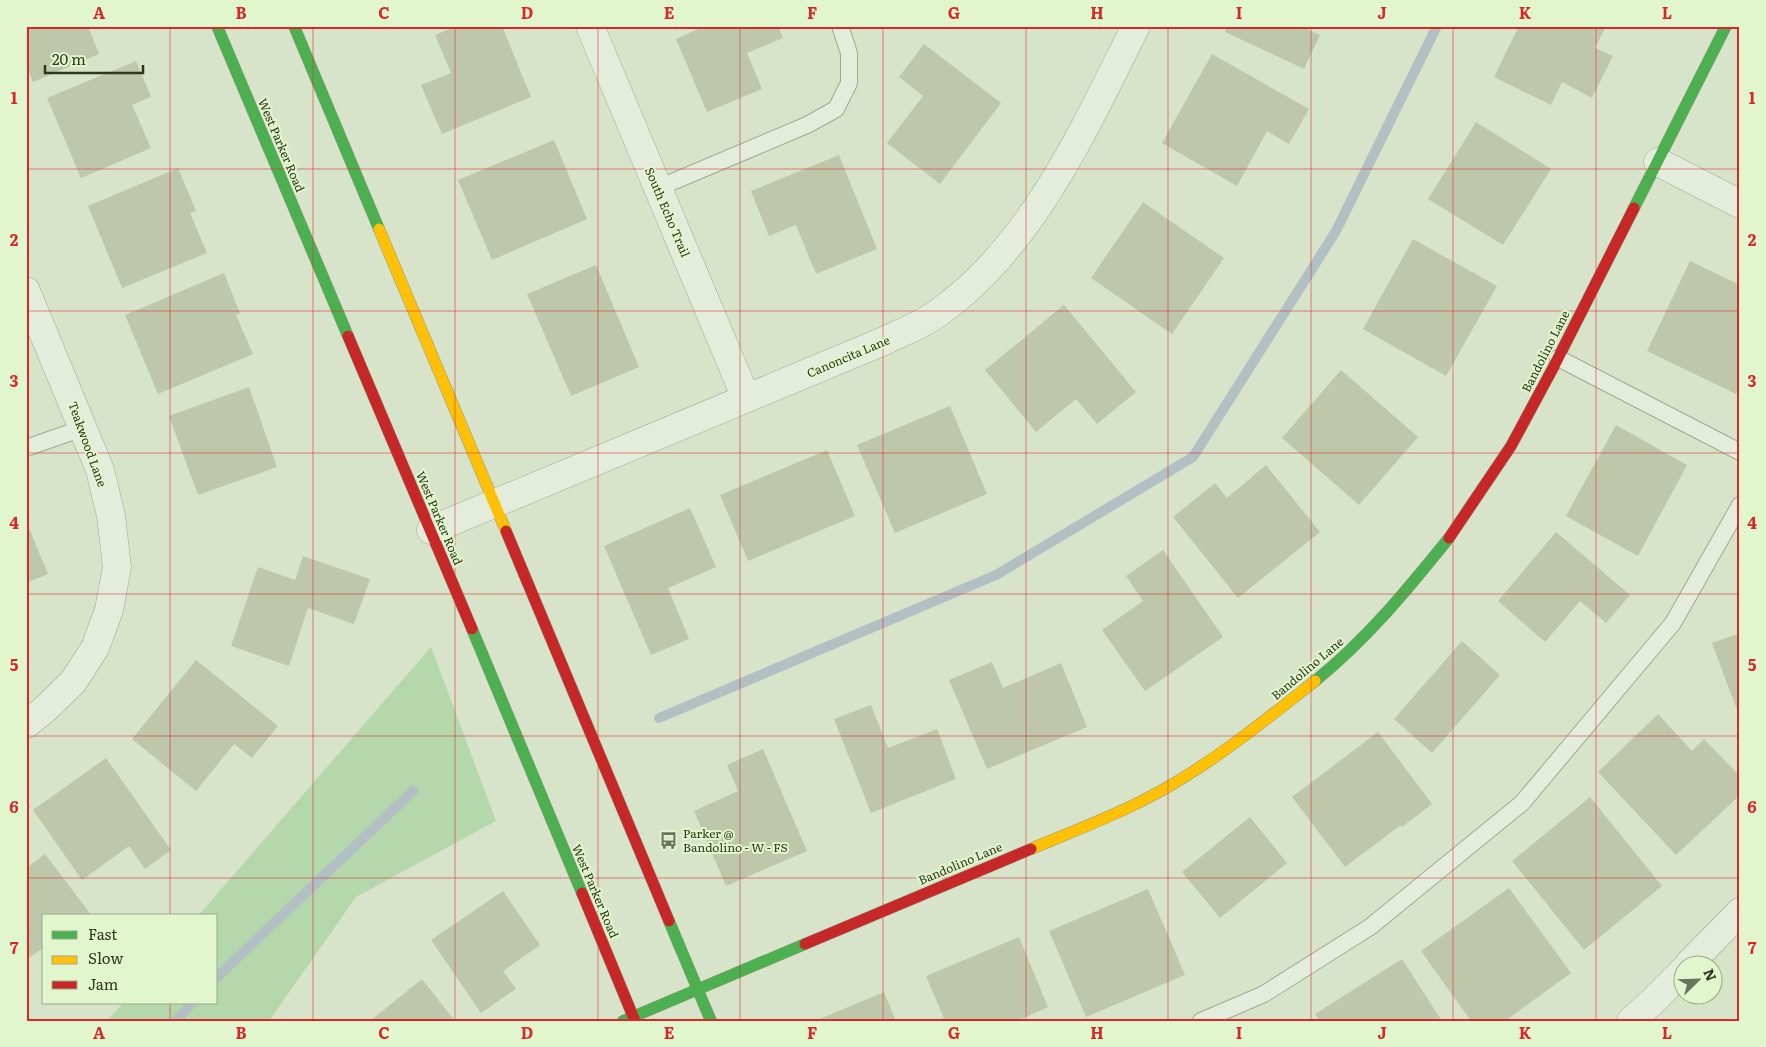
<svg xmlns="http://www.w3.org/2000/svg" width="1766" height="1047" font-family="Literata,serif">
<style>
.green{fill:#b4d7ab}
.lines{fill:none;stroke-linecap:round;stroke-linejoin:round}
.stream{stroke:#b2c0c3;stroke-width:10}
.building{fill:#bec7aa}
.lane-casing{stroke:#9fa993;stroke-width:18}
.street-casing{stroke:#9fa993;stroke-width:29}
.fast-casing{stroke:#909883;stroke-width:12}
.slow-casing{stroke:#909883;stroke-width:12}
.jam-casing{stroke:#909883;stroke-width:12}
.lane{stroke:#e4ecdc;stroke-width:16}
.street{stroke:#e4ecdc;stroke-width:28}
.fast{stroke:#4caf50;stroke-width:11}
.slow{stroke:#ffc107;stroke-width:11}
.jam{stroke:#c62828;stroke-width:11}
.grid{fill:none;stroke:#d62828;stroke-width:1;stroke-opacity:0.55}
.labels{text-anchor:middle;dominant-baseline:central;stroke-width:4;stroke-linejoin:round;paint-order:stroke}
.street-label{font-size:12px;fill:#2f371c;stroke:#e2f6ce}
.poi-label{font-size:12px;fill:#2f371c;stroke:#e2f6ce;text-anchor:start}
.neatline{fill:none;stroke:#d62828;stroke-width:2}
.grid-label{font-size:16px;text-anchor:middle;font-weight:bold;fill:#d62828}
</style>
<rect width="100%" height="100%" fill="#d7e4c9"/>
<path class="green" d="M431,647L496,821L356,897L269,1021H107L123,1003H216V916H198Z"/>
<g class="lines">
<path class="stream" d="M659,718L996,575L1193,457L1336,231L1437,26
M216,978L413,791
M176,1021L192,1003"/>
</g>
<path class="building" d="M26,26H88L99,54L33,82L26,65Z
M457,26H502L531,97L442,134L421,85L451,73L435,35Z
M705,26H778L783,38L747,53L762,89L707,112L676,39Z
M1227,26H1310L1308,30L1320,35L1304,69L1225,32Z
M1519,26H1606L1595,48L1613,56L1592,98L1562,82L1551,105L1494,77Z
M924,44L1001,103L940,184L887,143L923,96L899,77Z
M1212,54L1309,109L1289,144L1267,131L1237,186L1162,143Z
M136,61L151,97L132,105L151,148L81,178L47,98Z
M1476,122L1551,169L1503,245L1428,199Z
M554,140L587,219L492,260L458,180Z
M839,155L877,249L816,274L796,225L769,236L751,191Z
M178,168L196,211L190,213L207,253L122,288L88,206Z
M1143,202L1224,258L1172,334L1091,278Z
M1413,239L1497,286L1446,376L1363,329Z
M1690,261L1740,285V386L1736,394L1647,351Z
M596,265L639,367L571,396L527,294Z
M224,273L240,313L236,315L253,354L158,394L125,315Z
M1064,305L1136,392L1097,424L1076,399L1036,432L985,370Z
M1341,370L1418,437L1359,505L1282,438Z
M249,387L277,467L198,495L169,416Z
M950,406L987,494L895,533L857,445Z
M1616,425L1687,465L1638,556L1566,516Z
M827,450L855,516L748,561L720,495Z
M1266,465L1320,532L1238,598L1173,517L1215,483L1227,498Z
M690,508L716,567L668,588L689,639L651,655L604,546Z
M26,521L48,574L26,583Z
M1556,532L1630,595L1606,623L1580,601L1545,642L1498,601Z
M1163,550L1223,637L1145,691L1102,630L1143,601L1126,576Z
M303,556L370,579L354,624L308,608L289,666L231,646L258,567L295,580Z
M1740,633V718L1712,643Z
M1462,641L1500,675L1432,753L1394,719Z
M196,660L278,726L252,758L234,744L196,791L132,739Z
M992,662L1003,688L1061,663L1087,727L987,769L949,680Z
M871,705L888,748L937,729L956,779L871,813L834,719Z
M1658,714L1692,751L1704,739L1740,776V795L1676,855L1598,772Z
M1378,732L1432,804L1402,827L1401,825L1345,867L1292,797Z
M763,749L807,851L726,886L694,811L738,791L727,765Z
M106,758L171,850L145,869L129,846L82,880L33,810Z
M1590,797L1662,886L1584,950L1512,861Z
M1250,817L1287,863L1220,918L1182,872Z
M45,854L92,916H44V947L26,960V868Z
M1509,888L1571,973L1505,1021H1471L1421,951Z
M1148,889L1185,975L1086,1017L1049,931Z
M503,891L540,945L503,971L516,989L481,1013L431,940Z
M1019,937L1048,1007L1017,1021H945L926,976Z
M1402,959L1442,1021H1320L1315,1014Z
M422,979L455,1021H370Z
M884,992L896,1021H815Z"/>
<g class="lines">
<defs>
<path id="lane" d="M658,188L807,125L836,109L849,83V53L840,26
M1558,358L1740,452
M26,448L83,428
M1201,1021L1264,994L1370,927L1522,803L1673,623L1740,505"/>
<path id="street" d="M590,26L746,398
M1658,162L1740,204
M26,291L100,470L111,516L117,567L109,610L95,648L73,682L44,710L26,724
M431,530L884,341C902,332 922,325 938,313C1033,246 1085,127 1136,26
M1689,964L1740,912
M1631,1021L1650,1004L1684,970"/>
<path id="fast" d="M217,26L348,336
M294,26L379,229
M1634,208L1726,26
M472,629L582,893
M1315,681C1367,639 1407,590 1449,538
M669,921L711,1021
M623,1021L805,944"/>
<path id="slow" d="M379,229L506,531
M1031,849C1083,827 1138,807 1186,776C1231,748 1273,714 1315,681"/>
<path id="jam" d="M348,336L472,629
M506,531L669,921
M1449,538L1511,446L1553,368L1634,208
M582,893L635,1021
M805,944L1031,849"/>
</defs>
<use href="#lane" class="lane-casing"/>
<use href="#street" class="street-casing"/>
<use href="#fast" class="fast-casing"/>
<use href="#slow" class="slow-casing"/>
<use href="#jam" class="jam-casing"/>
<use href="#lane" class="lane"/>
<use href="#street" class="street"/>
<use href="#fast" class="fast"/>
<use href="#slow" class="slow"/>
<use href="#jam" class="jam"/>
</g>
<path class="grid" d="M170,26V916M313,26V1021M455,26V1021M598,26V1021M740,26V1021M883,26V1021M1026,26V1021M1168,26V1021M1311,26V1021M1453,26V1021M1596,26V1021M26,169H1740M26,311H1740M26,453H1740M26,594H1740M26,736H1740M26,878H1740M170,1003V1021"/>
<defs>
<symbol id="bus-bare" viewBox="-9 -9 18 18"><path d="M-5-6H5V4H4V6H2V4H-2V6H-4V4H-5ZM-3.5-4V0h7V-4ZM-3.5 1.2v1.5H-2V1.2ZM2 1.2v1.5H3.5V1.2Z" fill="#6a7459" stroke="#e2f6ce" stroke-width="2.5" paint-order="stroke"/></symbol>
</defs>
<g fill-rule="evenodd">
<use href="#bus-bare" x="656" y="828" width="25" height="25"/>
</g>
<g class="labels">
<g class="street-label">
<text transform="translate(282 145) rotate(67)">West Parker Road</text>
<text transform="translate(668 212) rotate(67)">South Echo Trail</text>
<text transform="translate(1545 351) rotate(-63)">Bandolino Lane</text>
<text transform="translate(848 356) rotate(-23)">Canoncita Lane</text>
<text transform="translate(88 444) rotate(70)">Teakwood Lane</text>
<text transform="translate(440 518) rotate(67)">West Parker Road</text>
<text transform="translate(1307 668) rotate(-40)">Bandolino Lane</text>
<text transform="translate(960 863) rotate(-23)">Bandolino Lane</text>
<text transform="translate(596 891) rotate(67)">West Parker Road</text>
</g>
<g class="poi-label">
<text x="683" y="833">Parker @<tspan x="683" dy="14">Bandolino - W - FS</tspan></text>
</g>
</g>
<rect width="1766" height="1047" fill="none" stroke="#e2f6ce" stroke-width="55"/>
<rect x="42" y="914" width="175" height="90" fill="#e2f6ce" stroke="#9aaa87"/>
<rect x="52" y="931" width="25" height="8" fill="#4caf50" stroke="#9aaa87"/>
<text x="88" y="940" font-size="15" fill="#2f371c">Fast</text>
<rect x="52" y="956" width="25" height="8" fill="#ffc107" stroke="#9aaa87"/>
<text x="88" y="964" font-size="15" fill="#2f371c">Slow</text>
<rect x="52" y="981" width="25" height="8" fill="#c62828" stroke="#9aaa87"/>
<text x="88" y="990" font-size="15" fill="#2f371c">Jam</text>
<g transform="translate(1698 980) rotate(67)"><circle r="24" fill="#e2f6ce" stroke="#9aaa87"/>
<path d="M0-4L9 19L0 12L-9 19Z" fill="#6a7459"/>
<text y="-8" font-size="14" font-weight="bold" text-anchor="middle" fill="#2f371c">N</text>
</g>
<path d="M45 65v8h98v-8" fill="none" stroke="#2f371c" stroke-width="2.5"/>
<text x="52" y="65" font-size="15" fill="#2f371c" stroke="#e2f6ce" stroke-width="4" paint-order="stroke">20 m</text>
<rect x="28" y="28" width="1710" height="992" class="neatline"/>
<g class="grid-label">
<text x="99" y="19">A</text>
<text x="241" y="19">B</text>
<text x="384" y="19">C</text>
<text x="527" y="19">D</text>
<text x="669" y="19">E</text>
<text x="812" y="19">F</text>
<text x="954" y="19">G</text>
<text x="1097" y="19">H</text>
<text x="1239" y="19">I</text>
<text x="1382" y="19">J</text>
<text x="1525" y="19">K</text>
<text x="1667" y="19">L</text>
<text x="14" y="104">1</text>
<text x="1752" y="104">1</text>
<text x="14" y="246">2</text>
<text x="1752" y="246">2</text>
<text x="14" y="387">3</text>
<text x="1752" y="387">3</text>
<text x="14" y="529">4</text>
<text x="1752" y="529">4</text>
<text x="14" y="671">5</text>
<text x="1752" y="671">5</text>
<text x="14" y="813">6</text>
<text x="1752" y="813">6</text>
<text x="14" y="954">7</text>
<text x="1752" y="954">7</text>
<text x="99" y="1039">A</text>
<text x="241" y="1039">B</text>
<text x="384" y="1039">C</text>
<text x="527" y="1039">D</text>
<text x="669" y="1039">E</text>
<text x="812" y="1039">F</text>
<text x="954" y="1039">G</text>
<text x="1097" y="1039">H</text>
<text x="1239" y="1039">I</text>
<text x="1382" y="1039">J</text>
<text x="1525" y="1039">K</text>
<text x="1667" y="1039">L</text>
</g>
</svg>
